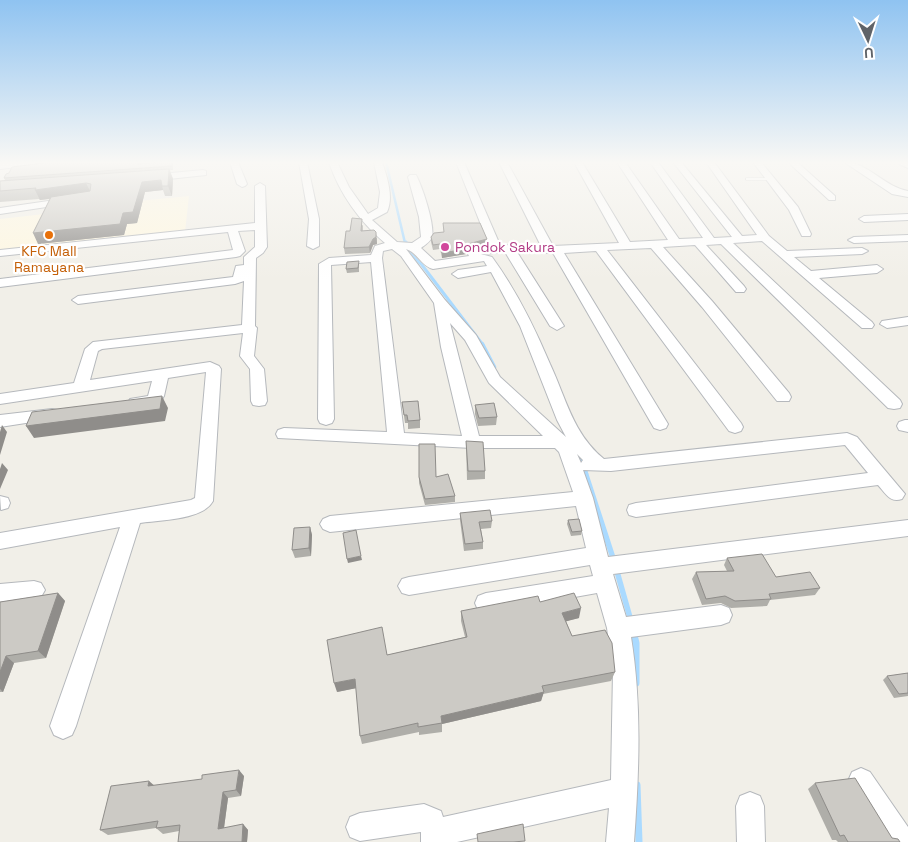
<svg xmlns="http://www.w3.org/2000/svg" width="908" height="842" font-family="'Space Grotesk',sans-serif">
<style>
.commercial{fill:#fef7e0}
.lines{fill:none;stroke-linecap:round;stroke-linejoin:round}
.stream-far4{stroke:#aadaff;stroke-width:2.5}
.stream-far3{stroke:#aadaff;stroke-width:3}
.stream-far2{stroke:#aadaff;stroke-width:4.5}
.stream-far1{stroke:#aadaff;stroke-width:5.5}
.stream{stroke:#aadaff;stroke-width:7}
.service-casing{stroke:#b5b8bc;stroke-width:1}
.minor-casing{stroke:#b5b8bc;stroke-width:2}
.service{fill:#fff;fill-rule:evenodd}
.minor{fill:#fff;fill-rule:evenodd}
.wall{fill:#afaea9}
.shaded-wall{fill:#8f8d8a}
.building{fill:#cccac5;stroke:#8f8d8a}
.food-dot{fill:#e8710a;stroke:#fff;stroke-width:2}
.hotel-dot{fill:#d1479c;stroke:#fff;stroke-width:2}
.labels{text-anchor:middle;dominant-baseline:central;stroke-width:4.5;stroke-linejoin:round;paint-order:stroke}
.far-hotel-label{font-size:14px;fill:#b23c85;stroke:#fff;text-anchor:start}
.far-food-label{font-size:14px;fill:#c56008;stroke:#fff}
</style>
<rect width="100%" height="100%" fill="#f1efe8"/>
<path class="commercial" d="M189,196L185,232L0,256V219L53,213L56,209Z"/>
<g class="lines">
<path class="stream-far4" d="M386,162L405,243"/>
<path class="stream-far3" d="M406,242L404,248L422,265L483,345"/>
<path class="stream-far2" d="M482,344L494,367
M577,452L586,474"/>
<path class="stream-far1" d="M585,472L614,561
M616,568L631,621
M633,631L634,637"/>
<path class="stream" d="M634,635L636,643V683
M637,785L639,842"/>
<defs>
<path id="service" d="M746,178H771L773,179L771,180H746Z"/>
<path id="minor" d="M14,162H38L34,165L0,169V163Z
M230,162H238L247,184L245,186L242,187L237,184Z
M299,162H307L319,219V246L313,249L307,246L309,219Z
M329,162H337L349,187L368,214L378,208L380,192L374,162H382C387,177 394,197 387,212L372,220L397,242L412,243L421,237L419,217L408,177L410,175H416C422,186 435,224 432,237C430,242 425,245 421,248L435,261L469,256L468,254L475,248L489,245L456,162H464L500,245L541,246L499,162H507L553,246L619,243L574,162H582L630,242L668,240L617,162H625L679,239L703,238L650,162H658L714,238L732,237L673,162H681L742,236L757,235L706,162H714L769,236L787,251L862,248L868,251L862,254L794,257L811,271L877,265L883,269L877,273L819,278L872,322L874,325L872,328H862L762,241L733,243L900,400L902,404L900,408L894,409L888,408L721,244L706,245L744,286L746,289L744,292H736L695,245L663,247L712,301L789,393L791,397L789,401H777L702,307L651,248L607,250L741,423L743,427L741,431L735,433L729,431L596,251L564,253L668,424L666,428L660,430L654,428L553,253L517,252L564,326L557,330L550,326L505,252L481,254L492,257C516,290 534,326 550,364C566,398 573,434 604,459L847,433L857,437L905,494L902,499C890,503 886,494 878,485L636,517L629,515L627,510L629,505L636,503L868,473L845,445L611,471L583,470L593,498L608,557L908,520V536L613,574L626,617L721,605L729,608L732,615L729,622L721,625L631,637C642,704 639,774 634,842H606L609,808L457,842H421V832L360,841L350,837L346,827L350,817L360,813L424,804L441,811L443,817L611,780L613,671L607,628L597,593L486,613L478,610L475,603L478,596L486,593L593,576L590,565L409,595L402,593L398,586L402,579L409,577L586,548L576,506L330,532L323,529L320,524L323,519L330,516L573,492L559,452L555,448H472L278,438L276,434L278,430L284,428L387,432L371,262L331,265L334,419L332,423L326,425L320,423L318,419L319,264L329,258L371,255L375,246L385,243C360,222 339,193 329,162ZM392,249L401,256L434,303L441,347L462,436L404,433L382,258L383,251ZM406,249C417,252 421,266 433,269L484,261L487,266L458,270L452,274L458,278L491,272L520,326L557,420L566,437L500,377L476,335L445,300ZM450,323L465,340L489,383L543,436H479ZM577,454L583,460L581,463Z
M753,162H761L798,207L811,234L810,236H802L789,210Z
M788,162H797L835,196V200H829Z
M844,162C868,162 884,187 908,191V197L892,194Z
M898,162H908V168L899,164Z
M203,170L206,171V175L150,181L145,178L150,175Z
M260,183L265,186L267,247L263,253L256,258L255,326L257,328L254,356L264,369L267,401L265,405L259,406L253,405L251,401L250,369L240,356L243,333L102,349L98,351L90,380L210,362L219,366L221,369L213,501C203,520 160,520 140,523L76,726L72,735L63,739L54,735L50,726L120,527L0,549V533L191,500L195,498L206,372L168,378L164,396L159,404L136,408L130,407L128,403L130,399L148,396L152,381L0,404V394L74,383L85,349L93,342L242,325L244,281L235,284L78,304L72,300L78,296L233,277L236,266L244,265V257L255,247V230L238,231L245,251L240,256L236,257L0,287V279L233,250L228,232L0,256V250L255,223V186Z
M69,198L73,199V203L0,214V208Z
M908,214V220L864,222L859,219L864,216Z
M908,235V241L854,243L848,240L854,237Z
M908,317V325L887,328L880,324L882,321Z
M52,409L58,410L60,414L58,418L0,427V415Z
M905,420H908V432L899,430L897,426L899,422Z
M0,496L8,498L10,503L8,508L1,510Z
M34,581L41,583L45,590L41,597L34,599L0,602V584Z
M861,768L870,772L908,827V842H885L852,790L848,781L852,772Z
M750,792L760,796L764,806L765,842H737L736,806L740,796Z"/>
</defs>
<use href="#service" class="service-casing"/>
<use href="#minor" class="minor-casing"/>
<use href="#service" class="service"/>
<use href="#minor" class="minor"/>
</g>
<path class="wall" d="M158,162H173V170H170L173,179L172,196H165L163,190L145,192L137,223L127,224L124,235L38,244L50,199L40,200L39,199L0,202V181L5,180L4,178Z
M443,223L487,239L486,244L469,248V251L466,254L442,258L440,249L433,250L431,242V237L444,232Z
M363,225V231L377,238V244L373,245L370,253L345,254L344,248L350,231Z
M359,265V272L347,273L346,269Z
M402,402L420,420V428L408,429V423H405Z
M475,405L497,417L496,425L478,426L475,414Z
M466,441L485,471V479L467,480Z
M419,477H436L455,496V502L425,505L419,483Z
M460,513L492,521L491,528L481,529L483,542V549L464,551L460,520Z
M568,520L582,531L581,535L571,536L567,524Z
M310,527L312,535L311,556L295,558L292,550Z
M727,558L776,577L820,588L815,595L770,600L767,606L731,608L721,603L702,605L692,579L696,572L727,571L724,565Z
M58,593L65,601L46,658L14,663L3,692H0V602Z
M540,602L579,618L566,621L572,636L615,672L611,681L543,694L541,701L442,724V732L419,735V732L362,744L360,736L356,688L337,692L387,655L465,637L461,621V611Z
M908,673V696L894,698L883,680L887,676Z
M244,776L241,796L228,798L224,828L243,824L248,830L247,842H178L179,831L163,834L156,828L108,835L100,830L154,786Z
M815,783L892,838L900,842H838L836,840H832L808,789Z"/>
<path class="shaded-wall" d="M169,169L173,179L172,196L168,186Z
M161,180L163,190L145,192L137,223L127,224L124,235L38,244L33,233L123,213L142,182Z
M86,183L91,193L40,200L35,190Z
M376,232L377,244L373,245L370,253L369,247Z
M487,239L486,244L469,248V251L466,254L442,258V253L468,244Z
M162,396L168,408L165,421L34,438L26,426Z
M2,425L7,432L0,455V432Z
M2,463L8,470L0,489V469Z
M310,527L312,535L311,556L309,548Z
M361,556L362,560L348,563L347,559Z
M58,593L65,601L46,658L38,651Z
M581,608L579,618L560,623L562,613Z
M6,656L14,663L3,692L0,689V672Z
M355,679L357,688L337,692L334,683Z
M544,692L541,701L442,724L441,716Z
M239,770L244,776L241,796L236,790Z
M149,781L156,787L148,786Z
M223,792L228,798L223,835L218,829Z
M243,824L248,830L247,842H242Z"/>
<path class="building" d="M51,162H138V164L158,162H172V166L4,178L6,174L9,173L12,167Z
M169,169L168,186H162L161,180L142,182L133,212L123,213L120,224L33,233L51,197L90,191L91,184L86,183L35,190L36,188L0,191V181Z
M352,218L362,219L361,231L374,230L376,232V237L373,239L369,247L344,248L346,231H350Z
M443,223H480L487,239L468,244L469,246L466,249L442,253L440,244L433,245L431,237L434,233L444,232Z
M359,261L358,268L346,269L347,262Z
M162,396L160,409L26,426L32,412Z
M418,401L420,420L408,421L407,415H404L402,402Z
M494,403L497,417L479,418L475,405Z
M466,441L483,442L485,471H468Z
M419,444H435L436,477L448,474L455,496L425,499L419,477Z
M490,510L492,521L479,522L483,542L465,544L460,513Z
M579,519L582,531L572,532L568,520Z
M310,527L309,548L292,550L294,528Z
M356,530L361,556L347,559L343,533Z
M762,554L776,577L810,572L820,588L769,594L771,599L735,601L725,596L706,599L696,572L734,571L727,558Z
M58,593L38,651L6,656L0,672V602Z
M574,593L581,608L562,613L572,636L605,630L612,643L615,672L542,686L544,692L441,716L442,723L418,727V723L360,736L355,679L334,683L327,640L382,627L387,655L467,637L461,611L538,596L540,602Z
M908,673V693L899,694L887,676Z
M239,770L236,790L223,792L218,829L243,824L242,842H178L180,825L156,828L158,821L100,830L111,786L149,781L148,786L202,779V775Z
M855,778L892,838L898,839L900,842H848L844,835L840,836L815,783Z
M523,824L525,841L513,842H478L477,834Z"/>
<linearGradient id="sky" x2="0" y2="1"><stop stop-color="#8fc3f1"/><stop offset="0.58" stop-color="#f9f8f5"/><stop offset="1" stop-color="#f9f8f5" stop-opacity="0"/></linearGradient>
<rect width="908" height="280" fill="url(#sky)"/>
<circle class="food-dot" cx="49" cy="235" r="5"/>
<circle class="hotel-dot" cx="445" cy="247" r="5"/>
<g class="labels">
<g class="far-hotel-label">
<text x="455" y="247">Pondok Sakura</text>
</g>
<g class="far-food-label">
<text x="49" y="251">KFC Mall<tspan x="49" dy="16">Ramayana</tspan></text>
</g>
</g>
<g transform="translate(868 40) rotate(176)" stroke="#ffffff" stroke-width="4" paint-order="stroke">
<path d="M0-4L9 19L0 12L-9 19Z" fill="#5f6368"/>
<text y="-8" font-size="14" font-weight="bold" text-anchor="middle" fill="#5f6368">U</text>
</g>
</svg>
